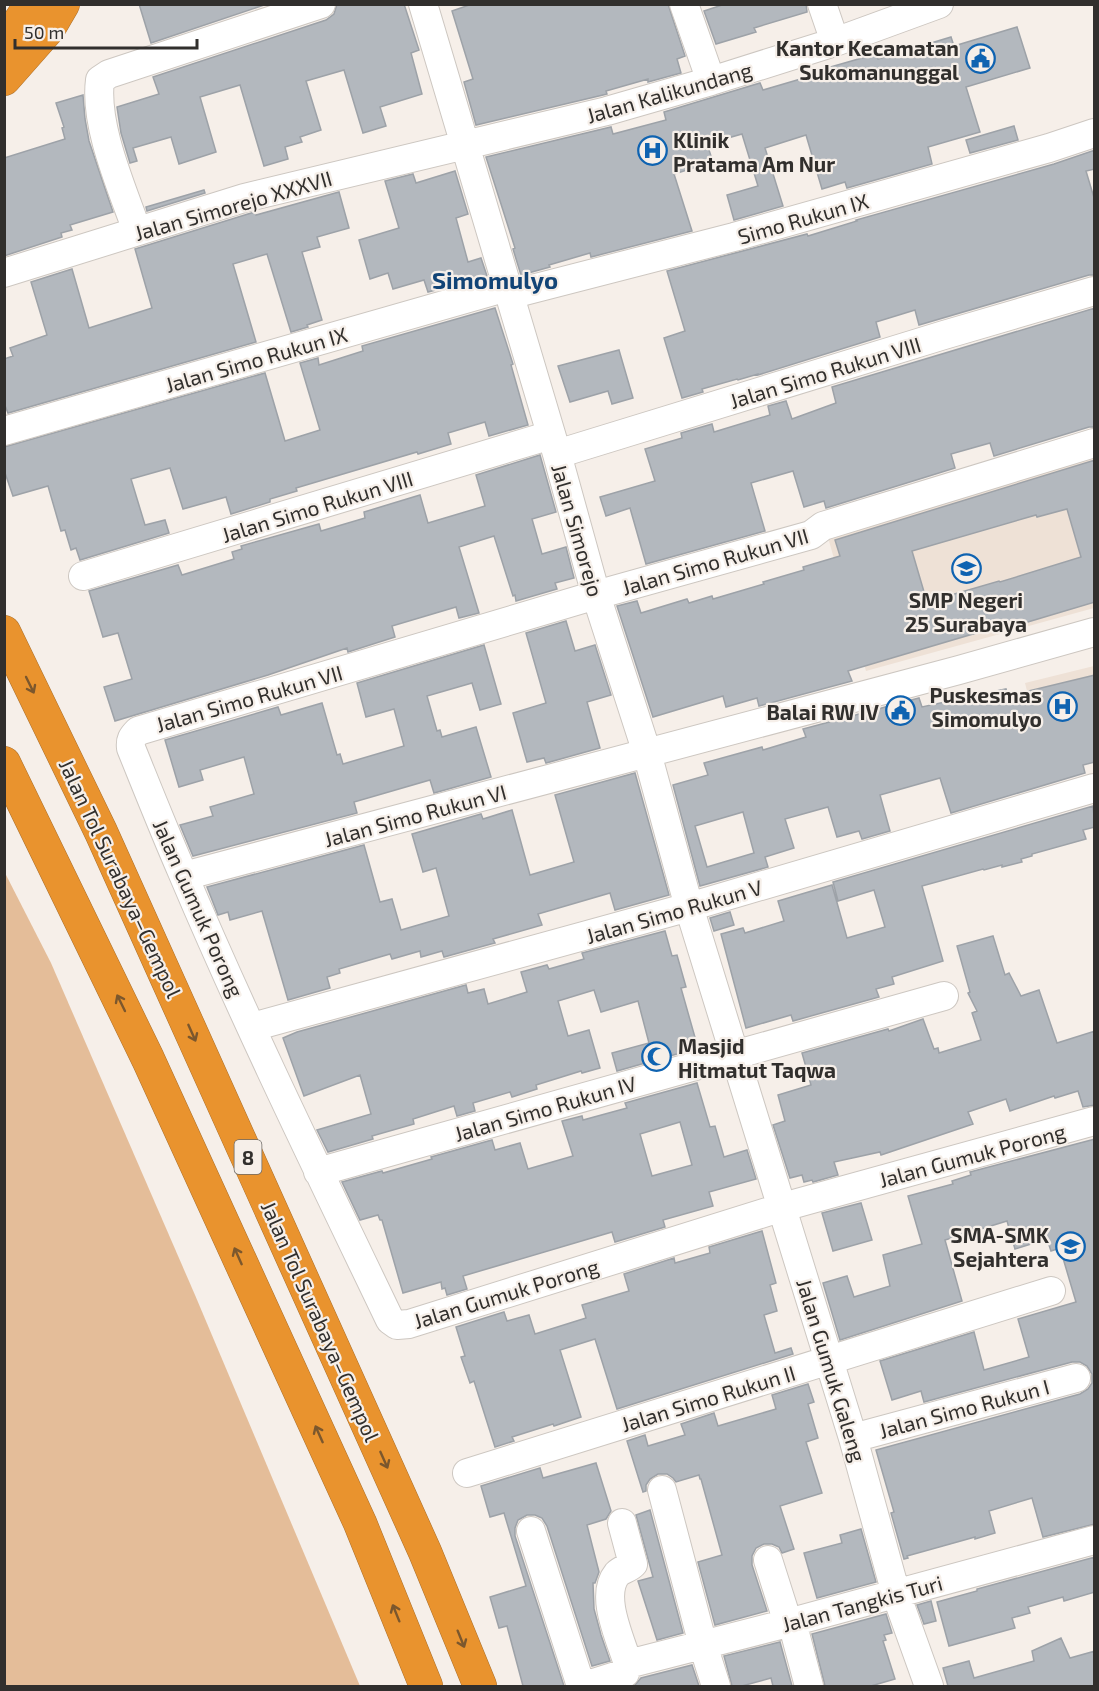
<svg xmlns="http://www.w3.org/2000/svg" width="1099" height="1691" font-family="'Exo 2',sans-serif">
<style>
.built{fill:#eee1d6}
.green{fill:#e4bd99}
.building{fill:#b3b8be;stroke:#9da2a8;stroke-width:1.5;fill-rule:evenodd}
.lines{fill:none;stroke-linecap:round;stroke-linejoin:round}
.minor-casing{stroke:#cdc7c1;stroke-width:30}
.highway-casing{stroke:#a9702e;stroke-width:34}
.minor{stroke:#fff;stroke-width:28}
.highway{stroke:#e9932e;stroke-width:33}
.oneway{stroke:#7b572d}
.labels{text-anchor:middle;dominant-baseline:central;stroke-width:4.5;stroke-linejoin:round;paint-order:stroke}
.shield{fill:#f6efe9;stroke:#6c6965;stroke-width:1.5}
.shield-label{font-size:20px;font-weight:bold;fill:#312f2d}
.poi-label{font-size:21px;font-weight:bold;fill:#312f2d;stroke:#f6efe9;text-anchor:end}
.street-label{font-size:21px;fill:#312f2d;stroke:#f6efe9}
.quarter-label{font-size:24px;font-weight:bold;fill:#124476;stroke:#f6efe9}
</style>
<rect width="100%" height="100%" fill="#f6efe9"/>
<path class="built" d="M1094,450V608L866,671L825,527Z
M1094,666V730L1040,743L1025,683Z"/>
<path class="green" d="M4,871L51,963L195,1295L360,1686H5Z"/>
<path class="building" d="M139,4H267L151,43Z
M337,4H404L419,50L411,53L422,94L380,107L386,126L363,133L344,70L306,81L321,130L300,137L302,142L285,147L288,159L264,166L240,85L200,97L216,152L179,164L171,137L133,148L137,161L130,163L121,133L117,107L159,94L153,77L326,20L334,14Z
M472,4H668L685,56L677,59L681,73L648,82V79L606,91L607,94L603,95L476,125L464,82L473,79L452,11Z
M725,4H806L807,12L754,28L756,32L716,44L704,11Z
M1017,27L1030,68L966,87L980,132L928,147L932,164L847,188L845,182L822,189L806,135L765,148L783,206L734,220L727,195L758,186L742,134L707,144L713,162L674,174L692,231L591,257L590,253L549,265L550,267L521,275L513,249L515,248L486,157L611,127L613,134L666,120L664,112L760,83L763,90L821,73L820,70L876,54L878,59L951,37L954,46Z
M83,95L85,119L89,141L113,212L70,225L72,230L61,233L62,237L4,256V158L65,139L62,128L64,127L56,103Z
M1014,126L1018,140L970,153L966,140Z
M1095,150V169L1086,171L1095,201V275H1089L919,325L915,310L876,322L880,337L758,375V374L738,380L737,379L702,389L703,392L682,398L664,338L685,331L667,271L807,234L808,236L857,221L856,220L1054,164Z
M455,171L468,214L456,218L468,262L481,258L487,276L428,292L424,280L393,289L388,273L370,279L359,240L399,228L385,181L413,174L416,183Z
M204,190L205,193L147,211L146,207Z
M339,192L349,228L317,237L320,247L302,252L322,320L307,325L308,327L291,332L267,254L233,264L256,342L8,413L4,403V359L13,356L10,348L47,335L31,282L72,269L89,328L152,308L135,249L248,214L255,212L256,215Z
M495,308L513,364L511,365L528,425L489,436L485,422L448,433L451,444L418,454L417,452L296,488L297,491L270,499V502L231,514L226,497L183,509L170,468L131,479L145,525L165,520L169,533L80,560L76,548L71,550L65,530L61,531L48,486L13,496L4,470V447L265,373L285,441L320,430L300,363L318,358L319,365L363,351L362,346Z
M1095,308V427H1089L994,456L990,443L951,454L955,468L826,508L824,501L804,507L793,471L751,483L765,531L646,564L630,508L606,516L600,497L655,481L645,449L682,438L681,433L712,424L714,432L770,415L768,406L786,401L792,419L836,403L832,387Z
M619,350L633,398L612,404L608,391L570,402L558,366Z
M540,455L556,512L532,519L542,554L566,547L574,578L555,583L557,589L516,601L515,595L513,596L494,536L459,547L479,613L459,618L456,607L392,626L395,637L348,652L347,648L268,675L115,721L104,687L132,679L118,633L103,637L89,591L178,565L182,575L234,559L232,552L242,549L241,546L319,524L321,531L365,518L364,512L420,495L428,523L485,506L476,475Z
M1095,460V602L1021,624L1020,620L848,671L852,681L759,706L757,698L726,707L723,696L653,717L617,606L637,601L641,613L687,599L689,603L712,596L713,599L764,584L763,582L804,570L803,567L840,556L835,540ZM1067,509L1081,557L1000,582L999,581L927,602L912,551L1036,515L1037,517Z
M566,621L575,651L595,645L611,695L587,702L600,748L546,763L544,758L527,762L513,713L546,703L526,633Z
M484,645L501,704L480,710L472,683L427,696L437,731L440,730L442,737L476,727L491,777L434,793L430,780L354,802L357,813L193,856L180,825L213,816L210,807L254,794L244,757L200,770L203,780L179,787L165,740L278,707L281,715L322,703L337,755L340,754L343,764L404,746L394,709L366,717L357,683Z
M1095,675V762L1083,765L1085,773L951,813L940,778L880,795L890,831L862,839L859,831L837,837L828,807L785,819L794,848L765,857L768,867L700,886L673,785L708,775L704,763L762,747L763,750L806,737L803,729L919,698L922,707L1006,689L1008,696ZM743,812L754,853L707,867L695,826Z
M635,773L669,895L615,910L610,893L538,914L542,925L493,939L495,943L491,944L444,957L442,951L421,957L420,951L392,959L390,954L339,969L340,973L327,977L330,988L288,1000L262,911L230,920L228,912L218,915L207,887L364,845L380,902L392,899L401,930L449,916L436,868L423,872L412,834L481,814L483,819L512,810L530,875L574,862L555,795Z
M1093,806L1095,827L1083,830L1086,839L1032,854V856L1021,859L1022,862L1002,867V865L984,870L983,869L922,886L943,961L892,977L894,984L876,989L879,997L793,1021L791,1015L746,1028L721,934L743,928L745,933L784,921L778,901L832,885L847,938L885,927L874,890L838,901L833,882Z
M730,912L734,925L714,931L710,918Z
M665,931L672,956L677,955L686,987L681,988L698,1048L617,1071L612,1053L649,1043L638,1001L601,1012L594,990L558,1001L568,1036L589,1030L600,1068L582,1073L581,1071L536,1085L537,1089L512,1097L510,1092L473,1103L475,1111L457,1116L454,1106L413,1119L414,1124L372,1136L373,1139L328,1152L317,1130L371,1114L360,1075L304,1096L283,1038L297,1032L466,985L468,993L484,989L488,1004L527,992L521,972L547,965L549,969L584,959L582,953Z
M993,936L1005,975L1009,973L1021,996L1039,990L1057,1043L1095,1031V1105L1083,1107L1078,1091L1055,1098L1054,1096L1010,1111L1006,1099L968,1112L973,1124L881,1155L880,1152L834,1162L838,1175L813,1182L812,1180L804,1182L802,1175L790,1178L773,1125L785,1121L778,1095L811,1085L802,1053L888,1029L889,1031L923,1019L934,1049L938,1048L939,1053L981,1040L972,1013L977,1011L968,993L970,992L957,946Z
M697,1083L710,1127L715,1126L724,1157L747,1150L756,1179L709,1192L713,1206L663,1220L665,1227L615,1242L612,1232L463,1276L467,1289L447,1295L445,1288L442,1289L441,1282L403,1293L382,1220H380L378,1215L360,1220L342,1182L382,1171L383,1173L432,1159L431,1157L492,1140L495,1150L520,1143L528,1169L573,1156L562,1121L582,1116L583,1120L627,1108L625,1103ZM680,1122L692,1165L652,1176L640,1134Z
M1095,1139V1524L1043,1537L1032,1498L989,1511L995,1533L975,1539V1537L907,1556L908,1558L904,1559L891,1513L894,1512L876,1450L1080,1394L1088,1389L1092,1383V1374L1087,1366L1080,1362H1072L924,1402L921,1391L892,1400L880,1361L974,1332L984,1370L1029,1357L1018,1319L1076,1302L1060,1248L1051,1251L1047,1239L1015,1249L1007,1221L945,1240L962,1301L840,1340L823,1283L847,1276L854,1297L890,1286L883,1255L922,1244L908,1196L953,1184L952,1181L971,1175L970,1172Z
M861,1203L872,1240L833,1251L822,1213Z
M762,1231L776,1283L770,1285L777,1311L764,1315L775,1353L791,1348L793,1354L617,1409L595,1339L560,1350L581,1417L554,1426L553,1424L512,1437L514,1441L495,1447L474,1381L470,1383L461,1357L465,1356L456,1327L504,1312L507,1321L529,1315L535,1334L586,1318L582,1305L629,1291L624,1274L674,1258L675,1263L710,1253L709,1247Z
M808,1384L814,1402L808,1404L818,1438L806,1442L822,1493L780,1506L794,1549L782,1553L779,1547L772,1544H764L756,1548L752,1556V1565L767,1611L715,1625L698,1562L722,1555L701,1479H700L699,1475L676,1482L673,1478L667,1474H658L650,1479L646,1485V1491L643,1492L627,1441L645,1435L648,1446L685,1435L681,1424L714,1413L718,1426L776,1409L772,1395Z
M596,1463L611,1511L606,1519L587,1525L599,1572L595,1583H593L594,1609L601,1635L610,1661L592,1666L547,1526L542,1518L535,1515H527L518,1520L515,1528V1536L564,1686H523L507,1626L499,1628L490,1597L526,1586L504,1513L490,1517L481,1486L540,1468L543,1478Z
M650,1510L683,1633L657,1640L638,1581L653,1577L636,1515Z
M861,1529L876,1582L817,1598L804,1553L842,1543L840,1535Z
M1095,1557V1592L1064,1601L1063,1597L1028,1607L1030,1613L1012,1618L1015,1628L949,1646L937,1602L977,1591V1589Z
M931,1601L936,1621L924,1624L917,1605Z
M886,1614L892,1633L884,1635L886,1640L883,1641L895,1679L871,1686H825L812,1634Z
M1061,1638L1070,1658L1095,1651V1686H948L943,1668L969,1661L974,1678L1034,1661L1032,1651Z
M780,1642L792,1686H773L771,1678L742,1686H732L724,1656Z
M692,1665L699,1686H634L641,1678Z"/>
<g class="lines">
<defs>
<path id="minor" d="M423,4L557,454L596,595L647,753L689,907L853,1438L896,1594L929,1686
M684,4L711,81
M822,4L835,42
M137,231C122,188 94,126 100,80L109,74L321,4
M4,273L244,198L607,111L711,81L835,42L939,4
M509,295L734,237L1049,148L1094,133
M4,431L507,287
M1094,443L823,526L811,535L596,595L138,731C132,737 130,740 131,748C148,790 165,833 183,874C247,1025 319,1172 390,1320L397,1325L409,1324L783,1207L1094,1121
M557,454L944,335L1094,291
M83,576L551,435
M184,876L959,670L1094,632
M252,1027L689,907L1094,788
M318,1172L944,996
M853,1438L1076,1378
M467,1473L1051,1291
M662,1490L703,1645L716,1686
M622,1523L633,1564C628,1569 622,1569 617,1574C599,1596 621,1640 628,1664
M531,1531L581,1686
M768,1560L788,1623
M792,1622L809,1686
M628,1664L788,1623L1094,1540
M584,1686L625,1673L628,1664"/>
<path id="highway" d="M4,38L20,21L31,4
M4,79L49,28L63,4
M4,632L101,832L425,1552L480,1686
M4,763L148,1059L360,1523L426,1686"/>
</defs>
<use href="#minor" class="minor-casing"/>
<use href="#highway" class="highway-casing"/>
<use href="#minor" class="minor"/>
<use href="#highway" class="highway"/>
</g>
<defs><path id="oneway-shaft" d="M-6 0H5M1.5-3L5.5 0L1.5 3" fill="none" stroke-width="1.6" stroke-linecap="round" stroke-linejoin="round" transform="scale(1.5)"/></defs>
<g class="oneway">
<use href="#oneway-shaft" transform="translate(30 685) rotate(64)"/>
<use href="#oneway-shaft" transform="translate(121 1003) rotate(-116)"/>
<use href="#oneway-shaft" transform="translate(192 1033) rotate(66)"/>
<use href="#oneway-shaft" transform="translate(238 1256) rotate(-114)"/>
<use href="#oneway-shaft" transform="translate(319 1434) rotate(-114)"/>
<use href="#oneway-shaft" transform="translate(384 1460) rotate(66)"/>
<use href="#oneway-shaft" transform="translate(396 1613) rotate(-112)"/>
<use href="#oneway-shaft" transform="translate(461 1639) rotate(68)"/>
</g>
<defs>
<symbol id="civic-ring" viewBox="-11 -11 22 22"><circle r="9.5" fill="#f6efe9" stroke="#0f63b1" stroke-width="1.5"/><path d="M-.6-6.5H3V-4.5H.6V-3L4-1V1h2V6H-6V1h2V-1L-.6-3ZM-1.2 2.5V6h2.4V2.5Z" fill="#0f63b1"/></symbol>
<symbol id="hospital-ring" viewBox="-11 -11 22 22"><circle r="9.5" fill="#f6efe9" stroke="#0f63b1" stroke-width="1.5"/><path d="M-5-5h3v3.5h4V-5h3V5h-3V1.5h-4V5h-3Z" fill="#0f63b1"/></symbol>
<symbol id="school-ring" viewBox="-11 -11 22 22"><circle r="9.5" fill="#f6efe9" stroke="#0f63b1" stroke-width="1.5"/><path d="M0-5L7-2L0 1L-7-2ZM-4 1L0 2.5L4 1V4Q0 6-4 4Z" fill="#0f63b1"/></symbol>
<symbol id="mosque-ring" viewBox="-11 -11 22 22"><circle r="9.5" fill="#f6efe9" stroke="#0f63b1" stroke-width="1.5"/><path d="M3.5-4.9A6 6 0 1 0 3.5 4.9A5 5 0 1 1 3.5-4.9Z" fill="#0f63b1"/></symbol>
</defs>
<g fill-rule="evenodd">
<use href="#civic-ring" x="964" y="42" width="33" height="33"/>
<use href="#hospital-ring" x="636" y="134" width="33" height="33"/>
<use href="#school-ring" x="950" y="552" width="33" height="33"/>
<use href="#hospital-ring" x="1046" y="690" width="33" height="33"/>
<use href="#civic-ring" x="884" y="694" width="33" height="33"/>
<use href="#mosque-ring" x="640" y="1040" width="33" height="33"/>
<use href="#school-ring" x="1054" y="1230" width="33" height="33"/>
</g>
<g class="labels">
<rect class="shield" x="234.5" y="1140" width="27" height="34" rx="4.5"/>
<g class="shield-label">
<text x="248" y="1157">8</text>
</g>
<g class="poi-label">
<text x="959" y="47">Kantor Kecamatan<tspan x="959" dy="24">Sukomanunggal</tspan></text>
<text x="673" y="139" text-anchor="start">Klinik<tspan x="673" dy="24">Pratama Am Nur</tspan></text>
<text x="966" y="599" text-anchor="middle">SMP Negeri<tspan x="966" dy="24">25 Surabaya</tspan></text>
<text x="1042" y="694">Puskesmas<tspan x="1042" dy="24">Simomulyo</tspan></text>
<text x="879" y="711">Balai RW IV</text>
<text x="678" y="1045" text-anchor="start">Masjid<tspan x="678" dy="24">Hitmatut Taqwa</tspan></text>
<text x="1049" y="1234">SMA-SMK<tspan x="1049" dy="24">Sejahtera</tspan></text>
</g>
<g class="street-label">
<text transform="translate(669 92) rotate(-16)">Jalan Kalikundang</text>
<text transform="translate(233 205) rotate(-16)">Jalan Simorejo XXXVII</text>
<text transform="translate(803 218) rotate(-16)">Simo Rukun IX</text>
<text transform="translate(256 359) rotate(-16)">Jalan Simo Rukun IX</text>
<text transform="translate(825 372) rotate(-17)">Jalan Simo Rukun VIII</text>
<text transform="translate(317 506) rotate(-17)">Jalan Simo Rukun VIII</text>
<text transform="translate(578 530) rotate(74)">Jalan Simorejo</text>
<text transform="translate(715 561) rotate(-16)">Jalan Simo Rukun VII</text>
<text transform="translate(249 698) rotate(-16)">Jalan Simo Rukun VII</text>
<text transform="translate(415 815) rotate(-15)">Jalan Simo Rukun VI</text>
<text transform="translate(121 878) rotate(65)">Jalan Tol Surabaya–Gempol</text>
<text transform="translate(199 908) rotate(66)">Jalan Gumuk Porong</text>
<text transform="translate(674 911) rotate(-16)">Jalan Simo Rukun V</text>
<text transform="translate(545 1108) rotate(-16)">Jalan Simo Rukun IV</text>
<text transform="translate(972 1155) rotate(-15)">Jalan Gumuk Porong</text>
<text transform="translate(506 1293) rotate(-17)">Jalan Gumuk Porong</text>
<text transform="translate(321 1321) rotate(66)">Jalan Tol Surabaya–Gempol</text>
<text transform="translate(832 1370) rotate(73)">Jalan Gumuk Galeng</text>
<text transform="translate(708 1398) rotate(-17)">Jalan Simo Rukun II</text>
<text transform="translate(964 1408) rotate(-15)">Jalan Simo Rukun I</text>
<text transform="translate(862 1603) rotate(-15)">Jalan Tangkis Turi</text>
</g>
<g class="quarter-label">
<text x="495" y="279">Simomulyo</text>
</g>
</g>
<rect width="1099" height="1691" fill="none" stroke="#312f2d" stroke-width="12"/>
<path d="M15 39v9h182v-9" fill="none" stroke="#312f2d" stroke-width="3"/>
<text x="24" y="39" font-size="18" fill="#312f2d" stroke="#f6efe9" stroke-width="4.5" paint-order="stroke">50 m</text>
</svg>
